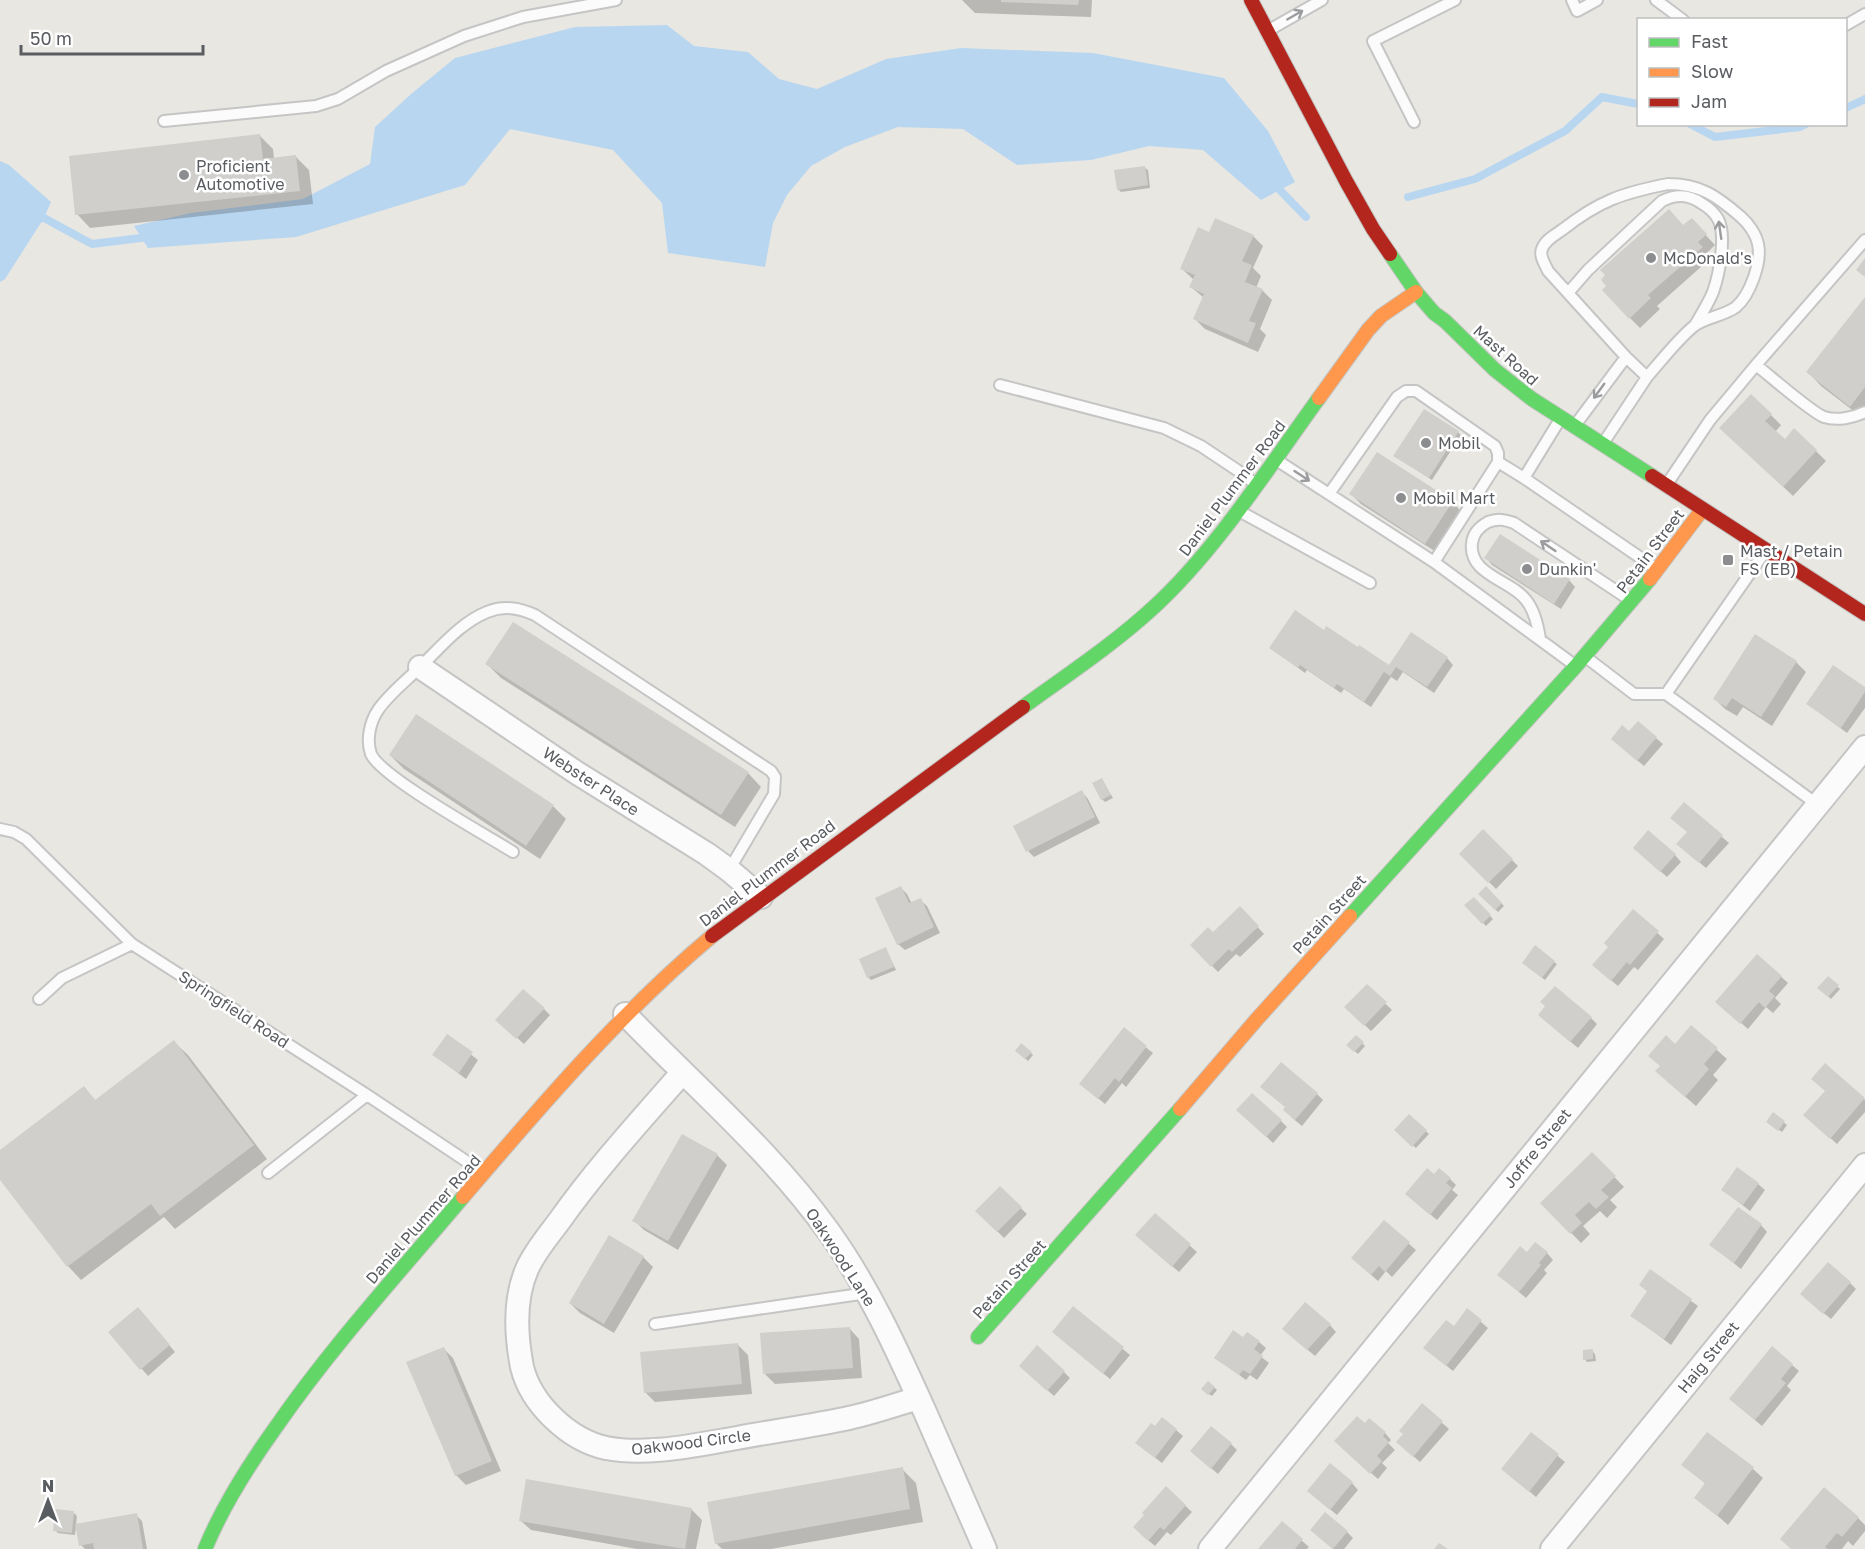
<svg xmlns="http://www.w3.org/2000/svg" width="1865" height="1549" font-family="'Golos Text',sans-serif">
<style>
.water{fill:#b9d6f0}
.shadow{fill:#0003}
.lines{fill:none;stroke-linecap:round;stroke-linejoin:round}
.stream{stroke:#b9d6f0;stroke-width:8}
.building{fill:#d0cfcc}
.lane-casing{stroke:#c5c5c5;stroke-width:14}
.street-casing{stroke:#c5c5c5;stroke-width:26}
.fast-casing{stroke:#c4c4c2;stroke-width:16}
.slow-casing{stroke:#c4c4c2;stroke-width:16}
.jam-casing{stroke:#c4c4c2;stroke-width:16}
.lane{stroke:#fcfbfb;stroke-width:10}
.street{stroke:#fcfbfb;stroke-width:22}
.fast{stroke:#63d668;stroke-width:14}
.slow{stroke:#ff974d;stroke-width:14}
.jam{stroke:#b3261e;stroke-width:14}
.oneway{stroke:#9a9c9e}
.poi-dot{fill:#8b8d8e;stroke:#fff;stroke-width:2}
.labels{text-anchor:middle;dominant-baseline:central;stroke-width:5;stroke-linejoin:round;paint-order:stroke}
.poi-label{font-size:16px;fill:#595c60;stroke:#fff;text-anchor:start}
.street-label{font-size:16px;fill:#595c60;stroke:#fff}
</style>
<rect width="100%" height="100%" fill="#e8e7e2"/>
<path class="water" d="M667,25L694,46L748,52L779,79L817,89L886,59L961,48L1093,53L1224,78L1268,131L1295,182L1261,200L1203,150L1149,146L1091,160L1017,165L963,129L898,127L845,147L811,166L787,195L773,223L765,267L668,253L662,203L613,150L510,129L465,185L296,237L148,248L134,226L191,213L303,199L370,164L375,127L411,94L455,58L575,27Z
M0,161L9,165L51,202L44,218L5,279L0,282Z"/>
<path class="shadow" d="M962,0H1092L1091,17L975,13Z
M260,136L273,149L274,159L296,157L309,170L313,204L90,228L77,214Z
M1145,168L1148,170L1150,188L1121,192L1118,189Z
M1684,227L1701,230L1715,245L1707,253L1711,258L1657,306L1660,309L1640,328L1630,318L1608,286L1607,276Z
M1210,234L1253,236L1263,246L1253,268L1261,276L1256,288L1262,290L1272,300L1260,329L1266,335L1258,352L1205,329L1195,319L1204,298L1191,287L1194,280L1181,268Z
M1865,299V417L1864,419L1821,386L1808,372Z
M1771,415L1781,425L1775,432L1785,441L1816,451L1826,461L1793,496L1731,437Z
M1458,432L1461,435L1432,480L1398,458Z
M1351,494L1452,502L1462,512L1436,552L1361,504Z
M1486,558L1569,580L1575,587L1561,609L1492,565Z
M1324,632L1389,667L1447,658L1453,665L1434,693L1403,672L1397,681L1391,677L1371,707L1344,689L1341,693L1307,670L1305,673L1271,648Z
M1796,662L1806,672L1772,726L1743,707L1737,716L1725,709L1715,699Z
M487,664L748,773L761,787L735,827L501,678Z
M1865,689V708L1847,733L1808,704Z
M1638,723L1663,744L1644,766L1619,745Z
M390,755L553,806L566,819L540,859L404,769Z
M1102,780L1113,798L1105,802L1102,799Z
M1082,792L1088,799L1100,823L1034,857L1028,851Z
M1684,804L1729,843L1706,868L1685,850L1688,832Z
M1483,831L1518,866L1496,889L1461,854Z
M1641,854L1675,855L1681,862L1667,877Z
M901,888L907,894L912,904L920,900L927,906L940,933L905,950L898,944Z
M1486,888L1504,906L1498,912L1480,894Z
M1474,899L1493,919L1486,926L1467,906Z
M1240,908L1264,934L1240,957L1236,954L1218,972L1192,945L1213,934Z
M1633,911L1664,939L1638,970L1634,967L1618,986L1601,972L1610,947Z
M886,949L896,970L871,980L868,977Z
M1758,956L1788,983L1775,998L1781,1004L1773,1013L1766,1007L1748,1029L1724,1008Z
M1554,962L1557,964L1545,980L1527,966Z
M1828,978L1840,989L1831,999L1819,988Z
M1367,986L1392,1010L1371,1031L1346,1007Z
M544,1009L550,1015L524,1044L504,1026Z
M1591,1018L1597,1024L1578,1048L1546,1021Z
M1691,1027L1727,1059L1713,1075L1718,1080L1696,1106L1667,1081L1676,1046Z
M1124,1030L1153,1053L1126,1087L1122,1083L1105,1104L1088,1090Z
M447,1036L478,1060L466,1079L434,1055Z
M1356,1037L1365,1046L1358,1054L1348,1045Z
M174,1042L188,1055L267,1159L175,1229L164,1217L81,1280L68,1266L0,1177V1152L84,1088L96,1101Z
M1022,1045L1033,1055L1028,1061L1017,1051Z
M1826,1065L1865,1100V1112L1837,1144L1811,1121L1826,1091Z
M1317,1094L1323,1100L1302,1126L1291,1117Z
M1773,1114L1787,1125L1782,1132L1770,1124Z
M1245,1116L1281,1121L1287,1127L1273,1143Z
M1409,1116L1429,1134L1416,1148L1396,1130Z
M1592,1154L1624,1187L1610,1200L1617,1207L1607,1218L1600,1211L1583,1226L1590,1234L1581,1243L1542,1203Z
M717,1155L727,1165L678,1250L644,1230L634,1220Z
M1434,1176L1450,1179L1456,1185L1452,1190L1458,1195L1437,1220L1413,1200Z
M1758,1184L1765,1190L1750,1211L1723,1190Z
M1000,1188L1027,1214L1004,1238L977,1211Z
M1155,1215L1197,1252L1179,1272L1143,1241Z
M1384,1222L1416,1250L1392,1277L1386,1271L1378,1281L1360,1265Z
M1761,1225L1767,1232L1741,1269L1711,1245Z
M1547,1253L1553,1260L1544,1270L1547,1273L1526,1298L1506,1281L1527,1255Z
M643,1257L653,1267L614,1333L580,1313L570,1303Z
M1650,1271L1698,1306L1671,1345L1632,1315L1648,1292L1641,1285Z
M1850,1283L1856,1289L1831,1319L1808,1300Z
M1073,1308L1130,1355L1110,1379L1060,1338Z
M1468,1311L1488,1328L1453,1371L1432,1354Z
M144,1315L175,1352L148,1376L110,1332Z
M1330,1325L1336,1332L1315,1356L1290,1335Z
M849,1328L859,1339L862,1378L775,1384L765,1374Z
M1244,1339L1259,1342L1266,1348L1260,1356L1269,1363L1257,1380L1250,1375L1246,1380L1215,1357Z
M738,1345L748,1355L752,1394L655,1402L645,1392Z
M443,1348L453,1358L501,1471L466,1485L456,1475Z
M1592,1351L1595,1354L1596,1361L1587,1362L1585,1359Z
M1792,1365L1799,1371L1787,1386L1791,1390L1762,1426L1737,1405Z
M1027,1372H1064L1070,1378L1054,1396Z
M1209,1383L1217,1390L1212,1396L1206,1392Z
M1423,1406L1449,1429L1420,1462L1404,1448Z
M1365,1425L1385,1433L1391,1440L1388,1443L1395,1450L1382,1463L1387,1468L1378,1479L1342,1448Z
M1155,1428L1176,1430L1183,1436L1162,1463L1144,1449Z
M1531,1434L1565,1462L1536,1497L1503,1469Z
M1707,1434L1753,1469L1763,1478L1728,1525L1696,1497L1706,1484L1683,1465Z
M1231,1444L1237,1450L1218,1474L1199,1458Z
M902,1469L916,1483L923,1522L771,1549H722L716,1543Z
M1352,1483L1358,1490L1337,1515L1315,1497Z
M1166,1488L1192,1512L1171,1535L1167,1532L1155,1546L1141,1534Z
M692,1510L702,1520L696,1549H637L531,1530L520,1520Z
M74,1513L77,1516L75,1535L58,1533L55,1530Z
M136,1515L142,1521L147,1549H85L81,1545Z
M1858,1518L1865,1525V1531L1853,1546L1848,1541L1842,1549H1791Z
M1282,1523L1309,1547L1307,1549H1260Z
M1347,1532L1353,1538L1344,1549H1333L1318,1536Z"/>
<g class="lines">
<path class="stream" d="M1846,108L1865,99
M1690,124L1715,137L1800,127L1806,124
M1273,183L1306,217
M1408,197L1475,179L1565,131L1602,97L1638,104
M37,219L44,218L92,244L149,237"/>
</g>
<path class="building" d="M1001,0H1079L1078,5L1001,2Z
M260,134L263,159L296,155L300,191L75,215L69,156Z
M1145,166L1148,185L1117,190L1114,170Z
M1669,209L1683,225L1692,218L1707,234L1698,242L1703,247L1648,295L1651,298L1629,319L1602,290L1606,286L1601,280L1605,275L1600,270Z
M1215,218L1254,235L1242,261L1252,265L1245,282L1263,289L1249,321L1256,323L1248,343L1193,319L1204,294L1189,287L1195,275L1180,269L1198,227L1209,232Z
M1865,258V277L1856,270Z
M1865,297V387L1850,407L1806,372Z
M1751,394L1772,414L1765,421L1785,439L1794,428L1817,450L1783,487L1719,428Z
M1424,409L1459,431L1429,478L1393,456Z
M1377,452L1453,501L1425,544L1349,494Z
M1500,534L1570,579L1554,604L1484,558Z
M1295,610L1324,630L1326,626L1358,647L1359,645L1389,665L1411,632L1448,657L1427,687L1396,667L1390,676L1384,672L1364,702L1337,684L1334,688L1300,665L1298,668L1269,648Z
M513,622L749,772L721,815L485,664Z
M1755,634L1797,661L1761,717L1732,698L1726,707L1713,699Z
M1833,665L1865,687V692L1841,728L1806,704Z
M416,714L554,805L526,846L389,755Z
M1638,721L1657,737L1637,761L1611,739L1622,725L1629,731Z
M1102,778L1111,795L1101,800L1092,783Z
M1082,790L1095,817L1026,852L1013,826Z
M1684,802L1723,835L1699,863L1676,844L1687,832L1670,818Z
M1483,829L1513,859L1488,883L1459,854Z
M1648,830L1676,854L1660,872L1633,848Z
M901,886L909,903L921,898L934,927L897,945L875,898Z
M1486,886L1502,903L1495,910L1478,894Z
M1474,897L1491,915L1482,924L1464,905Z
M1240,906L1259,926L1232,952L1229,949L1211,967L1190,945L1208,927L1213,932Z
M1633,909L1659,931L1630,965L1627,962L1611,981L1592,965L1608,947L1604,943Z
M1535,945L1555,961L1542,978L1522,963Z
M886,947L894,967L867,978L859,959Z
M1757,954L1782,976L1769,991L1775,996L1765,1008L1759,1002L1740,1024L1715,1002Z
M1828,976L1839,985L1828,997L1817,988Z
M1367,984L1387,1002L1364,1026L1344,1007Z
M1555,986L1592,1017L1570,1042L1538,1015L1545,1006L1540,1002Z
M523,989L545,1008L516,1039L495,1020Z
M1691,1025L1718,1048L1704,1064L1709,1069L1685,1097L1655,1071L1660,1066L1648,1056L1666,1035L1675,1044Z
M1124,1027L1147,1046L1119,1082L1115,1078L1098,1099L1079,1084Z
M447,1034L473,1052L459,1073L432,1055Z
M1356,1035L1364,1042L1354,1052L1346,1045Z
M174,1040L254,1145L160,1216L151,1204L67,1267L0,1180V1150L84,1086L95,1100Z
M1021,1043L1032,1052L1025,1059L1015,1051Z
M1281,1062L1318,1093L1295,1120L1283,1110L1285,1107L1260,1087Z
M1825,1063L1865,1098L1830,1139L1803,1115L1825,1091L1811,1079Z
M1252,1093L1282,1120L1266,1137L1236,1110Z
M1773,1112L1785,1121L1778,1131L1766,1122Z
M1409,1114L1427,1130L1412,1147L1394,1130Z
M682,1134L718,1154L668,1241L632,1221Z
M1592,1152L1616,1176L1601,1190L1609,1197L1596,1209L1589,1202L1575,1215L1582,1223L1570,1234L1540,1203Z
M1737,1167L1759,1183L1743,1205L1721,1190Z
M1427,1168L1434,1174L1439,1168L1451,1178L1446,1183L1452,1188L1430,1215L1405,1194Z
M1000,1186L1022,1207L997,1232L975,1211Z
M1738,1207L1762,1224L1734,1263L1709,1245Z
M1155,1213L1191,1244L1172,1267L1135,1235Z
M1384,1220L1410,1242L1385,1272L1379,1266L1371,1275L1351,1258Z
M609,1235L644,1256L604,1324L569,1303Z
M1535,1242L1548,1252L1539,1263L1541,1265L1519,1292L1497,1275L1520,1246L1527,1252Z
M1828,1262L1851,1282L1823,1314L1800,1294Z
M1650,1269L1692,1299L1664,1339L1630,1316L1647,1291L1639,1285Z
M1305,1302L1331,1324L1307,1350L1282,1329Z
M1073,1306L1124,1347L1103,1374L1052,1332Z
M138,1307L170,1345L140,1370L108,1332Z
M1467,1308L1482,1320L1446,1366L1423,1348L1446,1320L1454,1326Z
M850,1327L853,1368L763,1374L760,1333Z
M1233,1330L1243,1337L1247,1332L1260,1341L1254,1349L1263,1356L1250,1374L1243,1370L1239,1375L1214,1358Z
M738,1343L742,1384L644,1393L640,1352Z
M1037,1345L1065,1371L1047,1391L1019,1366Z
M1772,1346L1793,1364L1781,1379L1786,1383L1755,1420L1729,1399Z
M444,1347L492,1461L455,1476L406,1362Z
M1593,1349V1359L1583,1360V1350Z
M1208,1381L1215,1387L1208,1395L1201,1389Z
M1422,1403L1443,1421L1413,1457L1396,1442L1403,1434L1399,1431Z
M1357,1416L1365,1423L1369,1418L1386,1432L1383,1436L1389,1442L1377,1456L1382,1461L1370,1474L1334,1441Z
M1162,1417L1177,1429L1155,1458L1135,1443L1151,1423L1155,1426Z
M1211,1426L1232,1443L1211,1469L1190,1451Z
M1531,1432L1559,1454L1529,1492L1501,1469Z
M1707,1432L1754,1467L1717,1516L1694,1498L1705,1483L1681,1465Z
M1330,1463L1353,1482L1330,1510L1307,1491Z
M903,1467L910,1509L715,1544L707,1502Z
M526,1479L692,1508L685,1549L519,1521Z
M1166,1486L1186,1505L1164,1530L1160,1527L1148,1541L1133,1527L1144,1515L1142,1513Z
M1824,1487L1859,1517L1842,1537L1837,1533L1825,1547L1828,1549H1791L1780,1539Z
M55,1509L74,1511L72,1533L53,1531Z
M1325,1512L1348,1531L1333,1549L1310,1530Z
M137,1513L143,1549H94L93,1543L79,1546L75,1524Z
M1282,1521L1303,1539L1295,1549H1258Z
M1439,1543L1448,1549H1434Z"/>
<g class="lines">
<defs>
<path id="lane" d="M1572,0L1577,11L1597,0
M1656,0L1683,20
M1846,25L1865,14
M1271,29L1322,0
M164,121L316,106L338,99L386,71L464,36L523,17L616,0
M1414,122L1373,41L1455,0
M1668,184C1700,184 1717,196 1741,217C1748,223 1756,234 1758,244C1762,262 1750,295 1736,307C1724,316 1706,317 1694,326C1677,340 1662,360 1647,377L1626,357L1548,271C1545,264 1539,256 1542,249C1545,240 1555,235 1562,230C1599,201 1622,193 1668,184Z
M1568,293L1588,270L1662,201C1676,194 1688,194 1701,203C1708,207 1714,212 1718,219C1727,235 1719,275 1713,292C1708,304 1701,315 1695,325
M1756,365C1769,375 1812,413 1824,417C1837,421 1853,418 1865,412
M1000,385L1164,428L1201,446L1237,470L1254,483
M1559,421L1524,478L1654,567
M1576,424L1626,357
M1604,442L1647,377
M1278,461L1434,562
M1498,462L1524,478
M1667,484L1710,420L1756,365L1865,240
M1329,494L1397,397L1406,391H1416L1495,446L1498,453V462L1434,562L1573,664
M1241,512L1370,583
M1540,639C1538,626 1535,611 1526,600C1511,580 1468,575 1472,543C1473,533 1479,527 1488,522C1498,518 1505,520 1514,523L1630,600
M1587,658L1634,694H1666L1818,805
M1666,694L1764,553
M0,829L14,832L26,839L132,944L367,1095L481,1171
M513,852C486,835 381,777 371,754C366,740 370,722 378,710C389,694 406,681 420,667C440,648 460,623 487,612C504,605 519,608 535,615L771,771L775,777L774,794L729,870
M39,999L62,978L132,944
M268,1173L367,1095
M655,1324L867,1293"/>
<path id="street" d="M420,667L577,773L707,854L729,870L761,897
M625,1014C694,1086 771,1151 829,1232C869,1288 897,1350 925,1412C945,1458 965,1503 985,1549
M682,1073C640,1121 597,1168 560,1220C549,1235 535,1251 527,1269C514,1299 516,1336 522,1367C531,1404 569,1440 606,1448C648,1456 696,1445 737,1438C774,1431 812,1426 849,1418C872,1413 895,1405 918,1398
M1210,1549L1865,747
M1552,1549L1865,1165"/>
<path id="fast" d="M1390,254L1416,292L1434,313L1445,321L1495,370L1532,399L1652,476
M1023,707C1067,675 1114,644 1154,607C1217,549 1268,468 1319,398
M1350,916L1576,666L1650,579
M978,1337L1180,1109
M205,1549C223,1505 248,1466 276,1427C332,1346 399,1273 463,1197"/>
<path id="slow" d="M1319,398L1368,330L1381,316L1416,292
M1650,579L1702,510
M1180,1109L1257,1019L1350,916
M463,1197C541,1106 619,1014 712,936"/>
<path id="jam" d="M1251,0L1346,181L1373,229L1390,254
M1652,476L1865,614
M712,936L1023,707"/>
</defs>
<use href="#lane" class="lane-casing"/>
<use href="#street" class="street-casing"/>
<use href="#fast" class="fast-casing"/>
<use href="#slow" class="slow-casing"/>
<use href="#jam" class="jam-casing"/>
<use href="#lane" class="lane"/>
<use href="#street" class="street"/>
<use href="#fast" class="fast"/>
<use href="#slow" class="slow"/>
<use href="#jam" class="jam"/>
</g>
<defs><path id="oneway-shaft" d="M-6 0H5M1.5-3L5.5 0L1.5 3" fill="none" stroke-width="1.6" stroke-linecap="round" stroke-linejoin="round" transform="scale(1.5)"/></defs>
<g class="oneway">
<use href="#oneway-shaft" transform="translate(1295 15) rotate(-30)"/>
<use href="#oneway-shaft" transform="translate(1720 230) rotate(-98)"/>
<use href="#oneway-shaft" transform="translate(1599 391) rotate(126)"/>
<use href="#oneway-shaft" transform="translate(1302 476) rotate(33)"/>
<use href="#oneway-shaft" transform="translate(1548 546) rotate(-146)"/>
</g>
<g class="poi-dot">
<circle cx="184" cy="175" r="6"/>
<circle cx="1651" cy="258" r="6"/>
<circle cx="1426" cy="443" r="6"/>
<circle cx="1401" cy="498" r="6"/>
<rect x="1722" y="554" width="12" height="12" rx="3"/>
<circle cx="1527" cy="569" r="6"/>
</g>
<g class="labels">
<g class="poi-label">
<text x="196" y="166">Proficient<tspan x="196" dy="18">Automotive</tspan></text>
<text x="1663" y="258">McDonald's</text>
<text x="1438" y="443">Mobil</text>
<text x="1413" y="498">Mobil Mart</text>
<text x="1740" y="551">Mast / Petain<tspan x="1740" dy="18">FS (EB)</tspan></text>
<text x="1539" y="569">Dunkin'</text>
</g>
<g class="street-label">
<text transform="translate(1506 355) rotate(42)">Mast Road</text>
<text transform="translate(1232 488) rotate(-53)">Daniel Plummer Road</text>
<text transform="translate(1650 551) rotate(-53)">Petain Street</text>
<text transform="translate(591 781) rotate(33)">Webster Place</text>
<text transform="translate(767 873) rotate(-37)">Daniel Plummer Road</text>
<text transform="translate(1329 914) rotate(-48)">Petain Street</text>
<text transform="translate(234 1009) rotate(33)">Springfield Road</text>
<text transform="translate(1537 1148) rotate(-51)">Joffre Street</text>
<text transform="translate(423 1219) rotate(-49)">Daniel Plummer Road</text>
<text transform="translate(841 1257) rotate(57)">Oakwood Lane</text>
<text transform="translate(1009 1279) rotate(-48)">Petain Street</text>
<text transform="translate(1708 1357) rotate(-51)">Haig Street</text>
<text transform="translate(691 1442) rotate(-7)">Oakwood Circle</text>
</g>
</g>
<rect x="1637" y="18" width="210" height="108" fill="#ffffff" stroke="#bdbebf" stroke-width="1.5"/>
<rect x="1649" y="38" width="30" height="9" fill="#63d668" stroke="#bdbebf" stroke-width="1.5"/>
<text x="1691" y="48" font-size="18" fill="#595c60">Fast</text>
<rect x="1649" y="68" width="30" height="9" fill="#ff974d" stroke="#bdbebf" stroke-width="1.5"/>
<text x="1691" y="78" font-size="18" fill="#595c60">Slow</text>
<rect x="1649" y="98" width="30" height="9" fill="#b3261e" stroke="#bdbebf" stroke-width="1.5"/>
<text x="1691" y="108" font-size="18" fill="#595c60">Jam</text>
<g transform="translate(48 1501)" stroke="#ffffff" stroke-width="4.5" paint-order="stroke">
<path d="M0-4.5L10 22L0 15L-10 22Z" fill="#595c60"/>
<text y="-9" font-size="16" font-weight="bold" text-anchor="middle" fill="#595c60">N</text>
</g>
<path d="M21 45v9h182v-9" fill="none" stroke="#595c60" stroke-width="3"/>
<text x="30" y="45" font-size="18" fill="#595c60" stroke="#ffffff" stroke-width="4.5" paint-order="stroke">50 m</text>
</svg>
